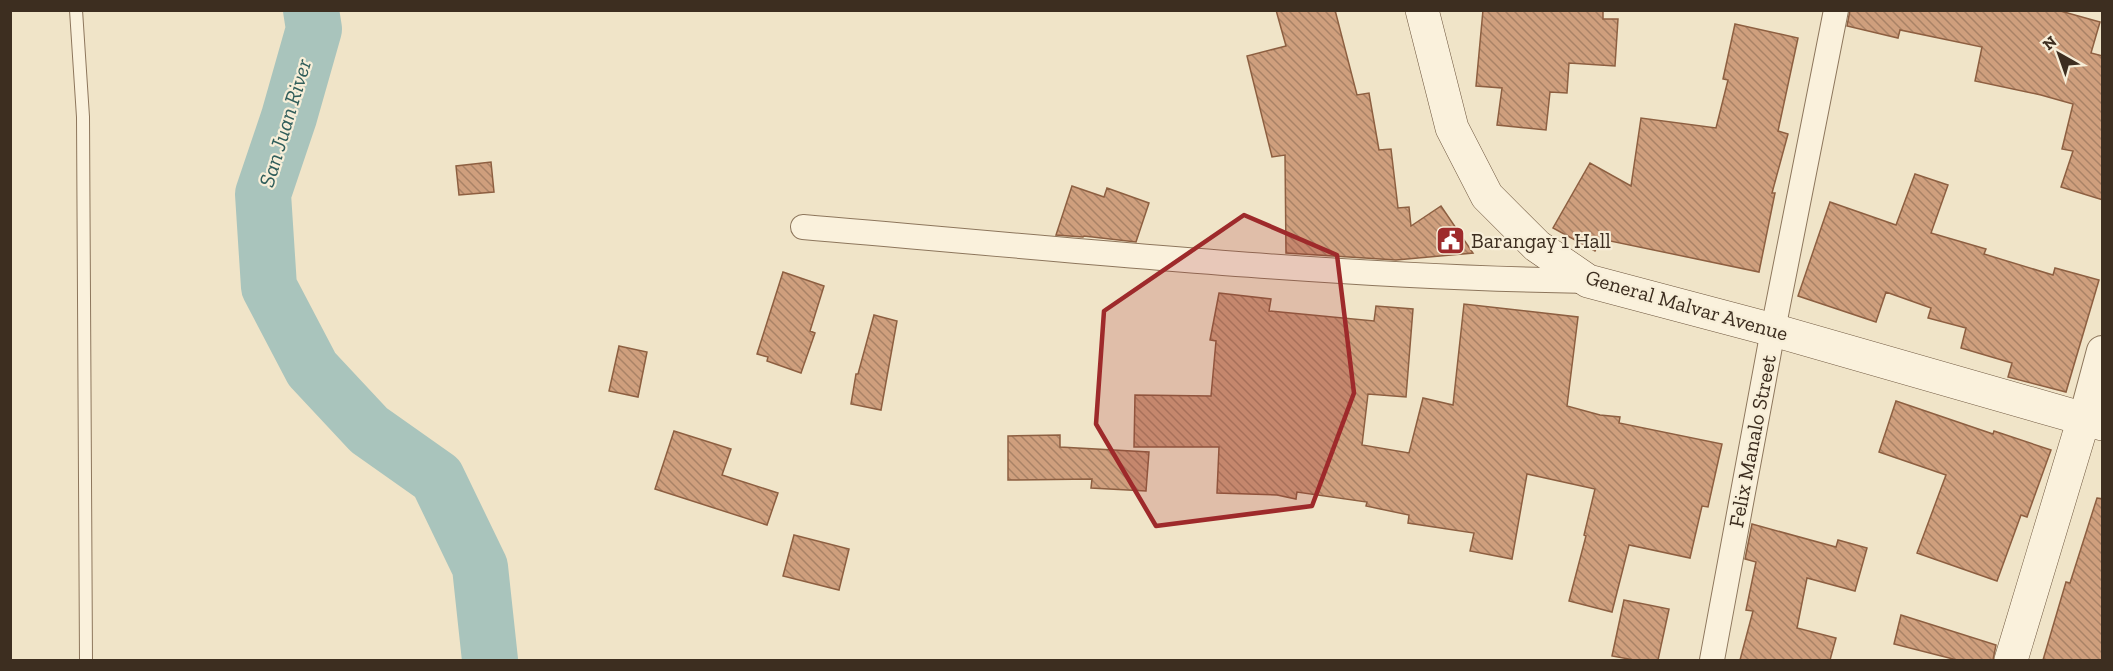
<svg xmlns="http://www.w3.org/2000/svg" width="2113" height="671" font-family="'Zilla Slab',serif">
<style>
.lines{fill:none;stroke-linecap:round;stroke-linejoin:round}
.river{stroke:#a9c4bc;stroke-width:56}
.building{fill:url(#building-back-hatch);stroke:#8d5f41;stroke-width:1.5}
.service-casing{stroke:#8d765c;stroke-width:14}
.minor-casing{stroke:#8d765c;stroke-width:26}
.tertiary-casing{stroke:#8d765c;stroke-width:32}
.secondary-casing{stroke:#6f573f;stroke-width:34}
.service{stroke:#faf1dc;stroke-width:12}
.minor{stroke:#faf1dc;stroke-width:24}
.tertiary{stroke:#faf1dc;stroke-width:30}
.secondary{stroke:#faf1dc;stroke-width:33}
.marked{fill:#9e2a2b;fill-opacity:0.2;stroke:#9e2a2b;stroke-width:4.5;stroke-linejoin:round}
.labels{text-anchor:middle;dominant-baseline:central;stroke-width:4.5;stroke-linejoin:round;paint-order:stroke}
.poi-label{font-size:21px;fill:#3d2e20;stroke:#f7eed8;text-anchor:start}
.street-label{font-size:21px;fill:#3d2e20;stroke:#f7eed8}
.water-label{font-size:22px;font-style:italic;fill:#2f5d5a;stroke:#f7eed8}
</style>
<defs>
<pattern id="building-back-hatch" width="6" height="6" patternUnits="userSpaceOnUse" patternTransform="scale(1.5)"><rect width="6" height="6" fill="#cf9f7d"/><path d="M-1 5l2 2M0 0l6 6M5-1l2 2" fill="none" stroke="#a98266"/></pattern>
</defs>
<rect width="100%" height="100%" fill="#f0e4c8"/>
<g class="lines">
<path class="river" d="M311,10L314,29L289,117L263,194L269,287L312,369L369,430L437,478L480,567L490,660"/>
</g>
<path class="building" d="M1276,10H1335L1357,95L1369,93L1379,150L1391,149L1398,208L1409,207L1411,226L1441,206L1473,253L1396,260L1286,253L1285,155L1272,157L1247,56L1286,46Z
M1483,10H1603V19H1618L1615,66L1569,63L1567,93L1550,92L1546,130L1497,125L1502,88L1476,86Z
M1850,10H2057L2100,22L2091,53L2103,56V200L2061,187L2073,151L2062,149L2073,104L2041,95L1975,81L1982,47L1900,30L1898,38L1847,26Z
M1735,24L1798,38L1778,131L1788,134L1772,193H1775L1759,272L1601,239L1595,251L1553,228L1590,163L1631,186L1641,118L1716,128L1728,80L1723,79Z
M491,162L494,192L459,195L456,166Z
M1915,174L1948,185L1931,233L1986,249L1984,254L2053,275L2055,268L2099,280L2066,392L2008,377L2012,363L1961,348L1966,328L1928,318L1931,308L1886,292L1876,322L1798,296L1830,202L1896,225Z
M1072,186L1104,197L1107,188L1149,203L1136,242L1084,236L1083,237L1056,235Z
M783,272L824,286L810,331L815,333L801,373L767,361L768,357L757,354Z
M1219,293L1271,299L1269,311L1374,321L1376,306L1413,309L1406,397L1368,394L1362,445L1409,453L1423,398L1453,405L1464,304L1578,317L1567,406L1600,415L1620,417L1619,423L1722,444L1708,507L1702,506L1690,558L1629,545L1612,612L1569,601L1586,536L1584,535L1595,489L1527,474L1512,559L1470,551L1474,533L1408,523L1409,515L1366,506L1367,502L1297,492L1296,499L1277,495L1217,493L1219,447H1134L1135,395L1211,396L1216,341L1210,340Z
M874,315L897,321L881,410L851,404L856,374H858Z
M619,346L647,352L638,397L609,391Z
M1896,401L1993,434L1994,431L2051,450L2027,517L2021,515L1997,581L1917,553L1946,475L1879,452Z
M674,431L731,449L722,475L778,493L767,525L655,489Z
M1060,435V447L1149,452L1146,491L1091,488L1092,479L1008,480V436Z
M2097,498L2103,499V660H2043L2066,582L2070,583Z
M1752,524L1836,547L1838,540L1867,548L1855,591L1807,578L1797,628L1836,638L1830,660H1740L1753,611L1746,610L1756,562L1745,559Z
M794,535L849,549L839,590L783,576Z
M1624,600L1669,609L1658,660H1634L1612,656Z
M1901,615L1996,645L1993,660H1957L1894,644Z"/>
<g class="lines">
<defs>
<path id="service" d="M76,10L83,117L86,660"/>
<path id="minor" d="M803,227C1064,249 1326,277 1588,281
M1712,660L1773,330L1836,10"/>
<path id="tertiary" d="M2084,418L2102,351"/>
<path id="secondary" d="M1422,10L1452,128L1487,196L1537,246L1588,281L1773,330L2102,424
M2011,660L2084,418"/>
</defs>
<use href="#service" class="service-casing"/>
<use href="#minor" class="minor-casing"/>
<use href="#tertiary" class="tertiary-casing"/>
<use href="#secondary" class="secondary-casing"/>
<use href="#service" class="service"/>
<use href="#minor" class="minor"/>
<use href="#tertiary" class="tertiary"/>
<use href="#secondary" class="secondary"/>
</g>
<path class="marked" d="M1244,215L1337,255L1354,393L1312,506L1156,526L1096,424L1104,311Z"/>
<defs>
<symbol id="civic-square" viewBox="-11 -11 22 22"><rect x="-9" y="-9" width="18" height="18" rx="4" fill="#9e2a2b" stroke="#f7eed8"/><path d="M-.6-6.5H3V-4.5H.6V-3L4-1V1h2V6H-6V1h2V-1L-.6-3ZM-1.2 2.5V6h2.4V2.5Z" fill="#fff"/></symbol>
</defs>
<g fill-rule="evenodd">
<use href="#civic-square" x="1434" y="224" width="33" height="33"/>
</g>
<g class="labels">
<g class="poi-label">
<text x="1471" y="240">Barangay 1 Hall</text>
</g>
<g class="street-label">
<text transform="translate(1687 305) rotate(16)">General Malvar Avenue</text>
<text transform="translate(1752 441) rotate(-79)">Felix Manalo Street</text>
</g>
<g class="water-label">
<text transform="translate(285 123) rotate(-73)">San Juan River</text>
</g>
</g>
<rect width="2113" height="671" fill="none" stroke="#3d2e20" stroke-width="24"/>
<g transform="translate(2059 54) rotate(320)" stroke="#f7eed8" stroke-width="4.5" paint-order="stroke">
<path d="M0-4.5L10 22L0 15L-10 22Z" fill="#3d2e20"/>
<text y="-9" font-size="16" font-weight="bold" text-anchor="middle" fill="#3d2e20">N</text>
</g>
</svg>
